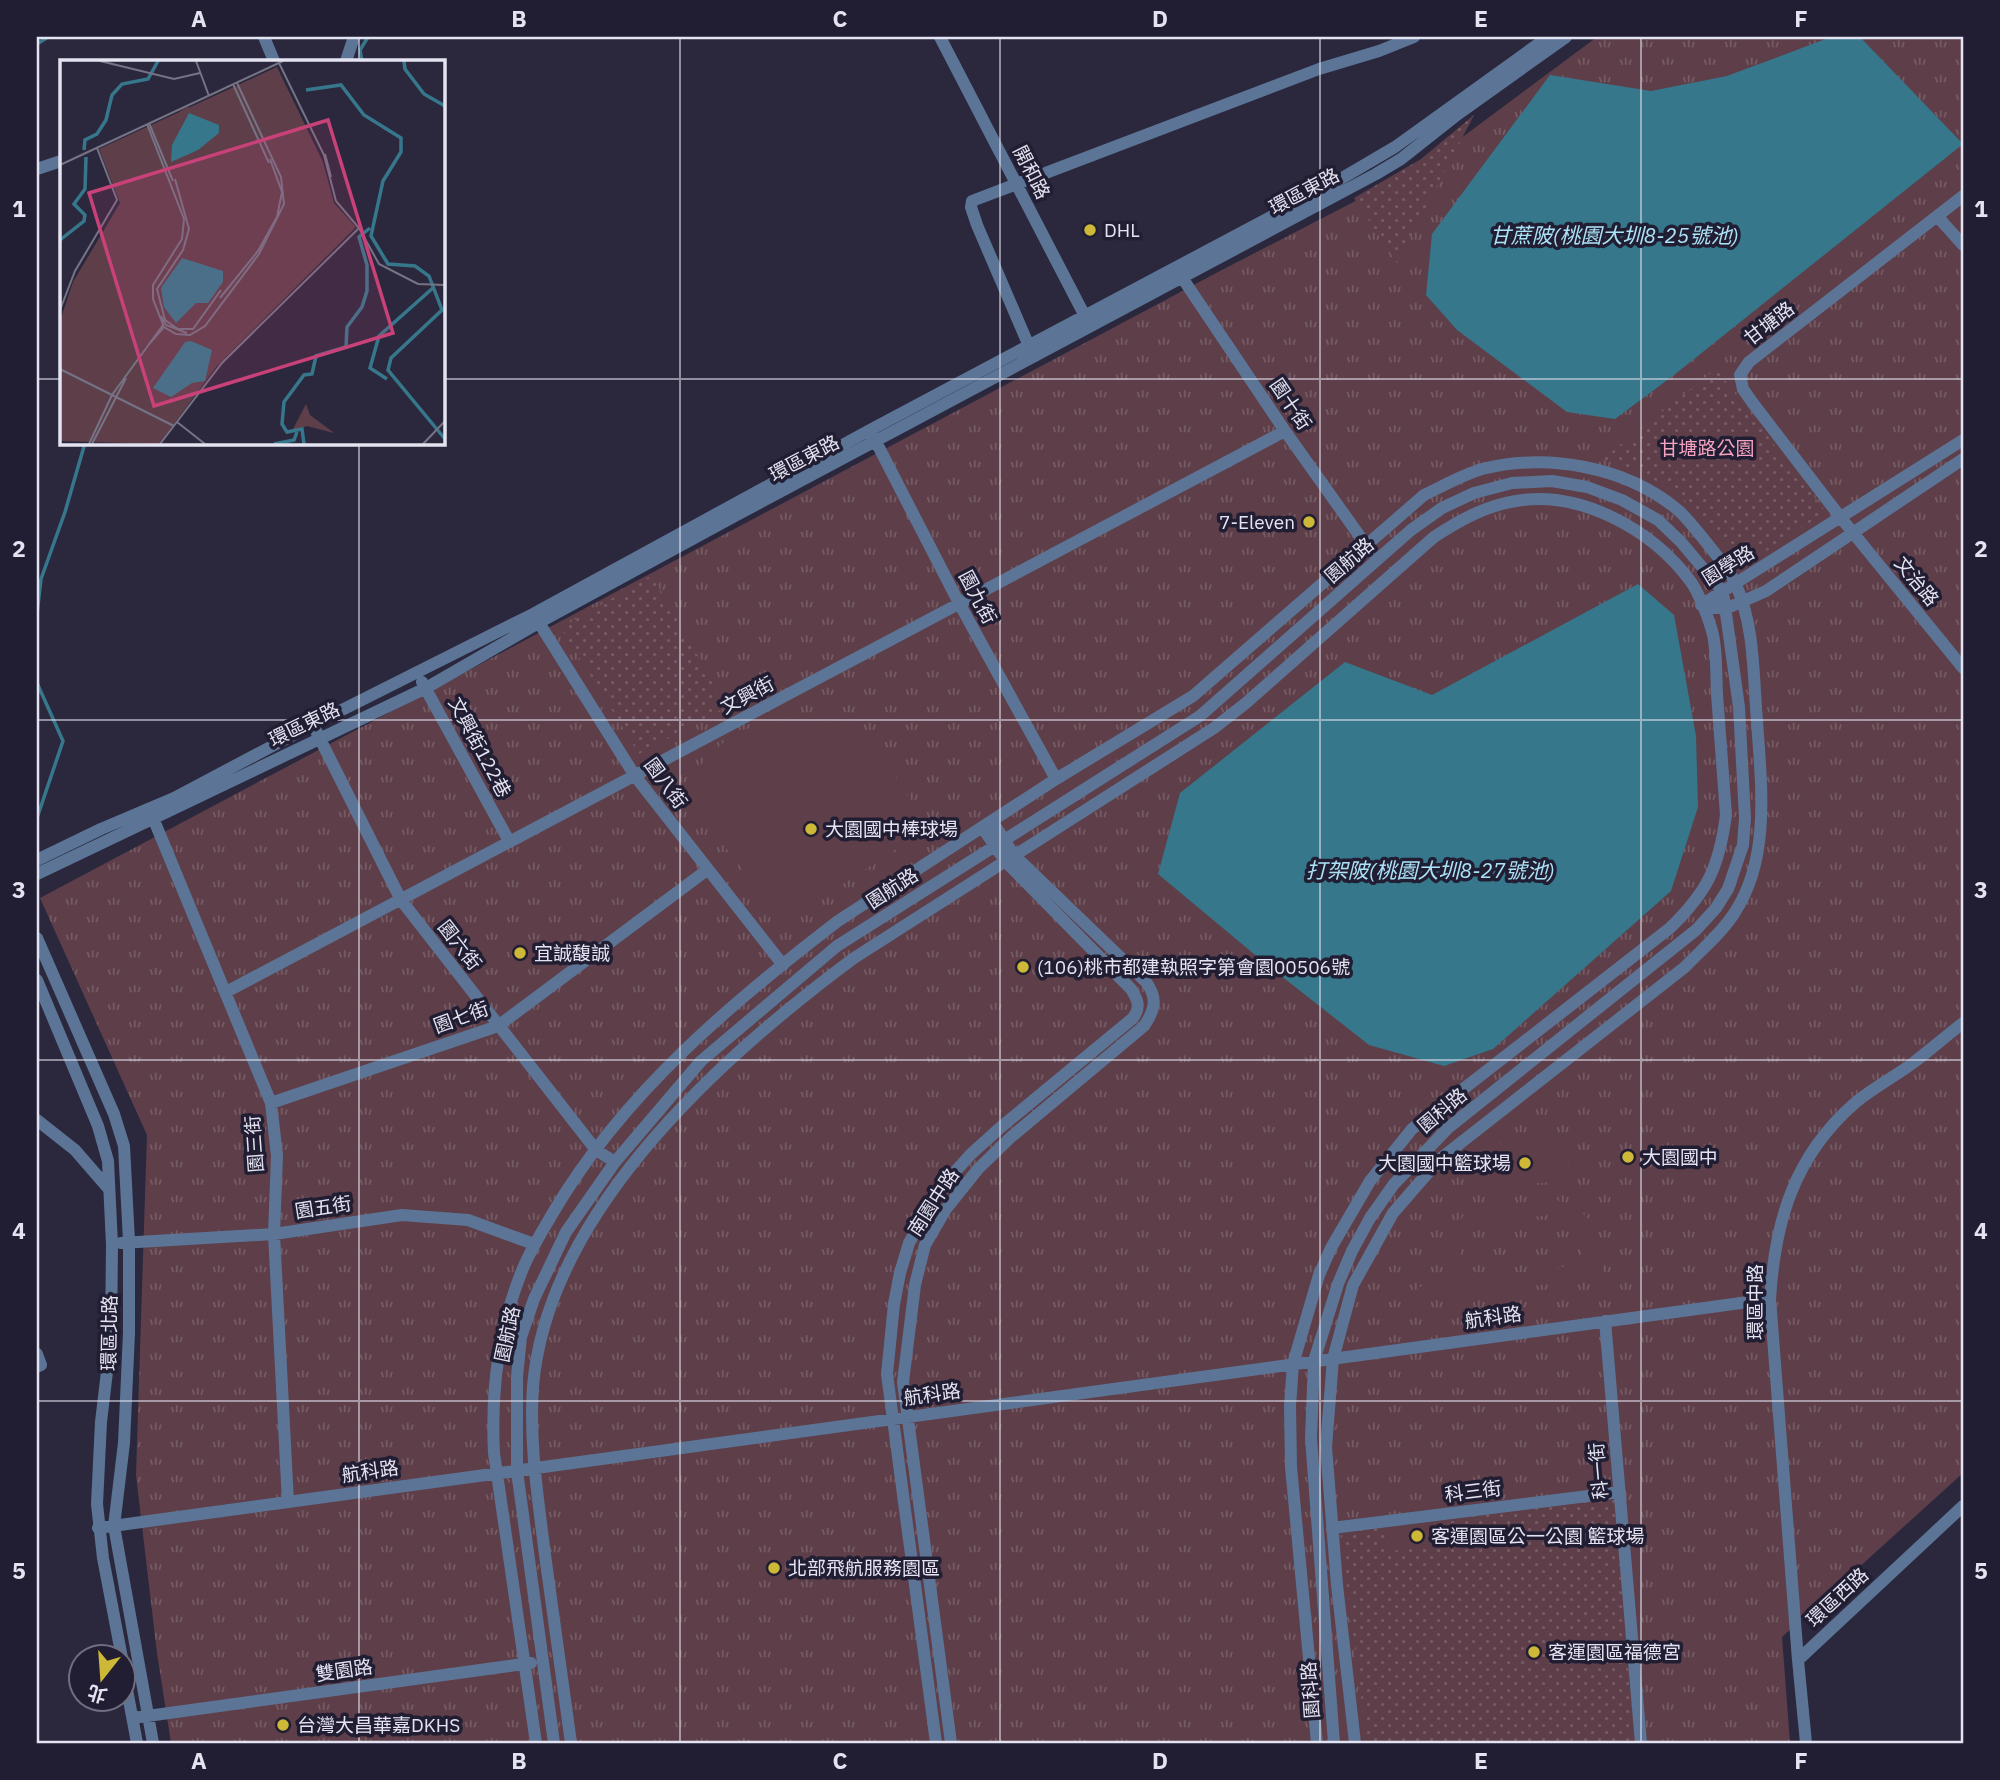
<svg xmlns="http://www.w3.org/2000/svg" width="2000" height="1780" font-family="'IBM Plex Sans','Noto Sans TC',sans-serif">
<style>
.grass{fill:url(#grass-tufts)}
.park{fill:url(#park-dots)}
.pitch{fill:#5e3f49;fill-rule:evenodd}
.water{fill:#36778c}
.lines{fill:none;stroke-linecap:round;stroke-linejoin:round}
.stream{stroke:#36778c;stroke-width:3.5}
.minor{stroke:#5c7597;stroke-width:12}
.grid{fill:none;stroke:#e4e3f1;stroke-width:2;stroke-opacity:0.55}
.poi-dot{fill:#ceb837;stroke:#211e33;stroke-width:2.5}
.labels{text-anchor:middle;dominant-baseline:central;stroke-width:7;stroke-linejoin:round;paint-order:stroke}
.street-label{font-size:19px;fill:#e4e3f1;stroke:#211e33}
.poi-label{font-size:19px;fill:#e4e3f1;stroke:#211e33;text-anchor:start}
.park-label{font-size:19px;fill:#f6a3bf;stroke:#211e33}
.water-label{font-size:21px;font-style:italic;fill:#ace2f6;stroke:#211e33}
.inset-river{fill:none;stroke:#36778c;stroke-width:3.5}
.inset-road{fill:none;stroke:#757385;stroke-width:2}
.view{fill:#c94179;fill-opacity:0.15;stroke:#c94179;stroke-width:3.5}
.inset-edge{fill:none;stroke:#e4e3f1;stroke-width:3.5}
.neatline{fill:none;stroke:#e4e3f1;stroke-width:2.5}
.grid-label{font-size:23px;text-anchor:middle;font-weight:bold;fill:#e4e3f1}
</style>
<defs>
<pattern id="grass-tufts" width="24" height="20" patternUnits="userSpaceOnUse" patternTransform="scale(1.75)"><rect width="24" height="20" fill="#5e3f49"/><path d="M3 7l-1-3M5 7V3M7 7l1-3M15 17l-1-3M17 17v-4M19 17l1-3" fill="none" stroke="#755b64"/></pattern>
<pattern id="park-dots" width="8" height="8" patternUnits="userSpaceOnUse" patternTransform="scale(1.75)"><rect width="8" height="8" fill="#5e3f49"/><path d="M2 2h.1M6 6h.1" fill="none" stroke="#755b64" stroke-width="1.8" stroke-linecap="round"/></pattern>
</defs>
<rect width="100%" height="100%" fill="#2b283d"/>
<path class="grass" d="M1597,37H1963V1473L1782,1637L1790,1743H171L157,1653L136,1475L147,1135L40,898L1220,271L1425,165Z"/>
<path class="park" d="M1474,115L1397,263L1354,198L1421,159Z
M1716,369L1826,512L1743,566C1719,534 1694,503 1658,482C1642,472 1621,466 1603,459Z
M652,575L726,707L639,754L561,628Z
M1615,1497L1634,1743H1367L1340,1532Z"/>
<path class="pitch" d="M801,718C863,722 888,764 918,812L901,846L788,920L779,917L681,789C718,742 738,722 801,718Z
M1564,1134L1571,1180L1485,1188L1480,1146Z
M1557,1200C1594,1216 1600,1223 1590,1263L1602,1262L1604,1277L1421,1300L1418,1287L1465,1280L1452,1268L1445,1250L1451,1230L1467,1212ZM1557,1214C1586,1220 1591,1241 1575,1265L1481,1279L1461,1256L1462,1237L1473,1224Z
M1445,1519L1448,1545L1389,1551L1387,1526Z"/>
<path class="water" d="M1831,37H1860L1963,144L1674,375L1615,419L1567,412L1457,330L1426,295L1432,234L1550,75L1651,91L1727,76Z
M1638,584L1674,615L1696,736L1698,807L1671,891L1493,1049L1444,1066L1369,1045L1266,964L1158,874L1180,793L1345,662L1432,695Z"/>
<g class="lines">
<path class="stream" d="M37,44L48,37
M362,61L360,50L368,37
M37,614L41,579L65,512L85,443
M37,657V683L63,741L37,818"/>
<path class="minor" d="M264,37L274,61
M940,37L1088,322
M346,61L354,37
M37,169L61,161
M1963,196L1749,362L1740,375L1743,389L1752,402L1841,518L1963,668
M1937,216L1963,245
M1179,273L1285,431L1371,552
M1029,346L977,225L971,207L972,201L1319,69L1379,51L1414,37
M872,434L959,603L1056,779
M1701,605L1963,440
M1701,605L1725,609L1766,591L1963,459
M536,618L635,776L783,965
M422,682L509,841
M316,731L401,900L596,1150L615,1162
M151,813L271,1103L277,1156L274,1234L288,1502
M37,860L101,829L174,798L312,725L533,614L870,430L1327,187L1395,147L1548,37
M37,874L426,688L540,622L733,517L1376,174L1401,159L1458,114L1566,37
M37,938L114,1114L124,1146L129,1241V1333L124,1443L114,1526L153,1743
M37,980L98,1126L108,1161L112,1245L111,1338L101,1422L97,1504L103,1558L122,1658
M226,992L1285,431
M271,1103L498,1026L707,870
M37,1120L75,1150L108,1188
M121,1243L274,1234L402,1215L468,1220L534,1244
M1605,1321L1641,1743
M37,1354L41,1365L37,1367
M98,1528L1770,1299
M1332,1528L1620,1492
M1798,1660L1770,1299C1775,1221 1794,1156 1855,1103C1873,1088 1894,1077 1913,1063C1930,1050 1946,1036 1963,1023
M122,1663L137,1743
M133,1718L531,1663
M536,1743L494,1453C491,1394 498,1332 520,1276C528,1253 542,1232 554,1211C624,1093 731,1003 838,921L1056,779L1193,696L1424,495C1443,486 1462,475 1482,469C1547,453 1625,466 1678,510C1688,519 1697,531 1706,542C1716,555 1729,569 1736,585C1755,627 1753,676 1757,721C1761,783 1771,857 1735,912C1722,933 1702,949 1685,967L1440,1159L1393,1213L1353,1285L1333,1359L1326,1447L1337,1585L1355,1743
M554,1743L517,1471V1377L521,1337L534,1299L566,1232L615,1162L701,1061L837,946L1200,716L1411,530L1442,508L1474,493L1512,483L1552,481L1587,487L1622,500L1658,520L1681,542L1723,592L1739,707L1745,818L1743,845L1728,889L1716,908L1696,930L1448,1128L1394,1184L1370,1218L1352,1251L1338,1284L1314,1361L1311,1438L1334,1743
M571,1743C562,1680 554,1617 545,1555C538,1498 529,1443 533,1386C548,1211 722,1056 854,958L1214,728L1246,703L1434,537C1460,520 1485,506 1516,501C1581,490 1653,530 1691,582C1699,593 1710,622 1713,635C1717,654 1716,675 1717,694C1720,734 1723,775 1726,815C1719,867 1708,891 1670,928L1412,1129L1370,1181L1331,1248L1319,1275L1293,1364L1290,1406L1291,1467L1317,1743
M936,1743L887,1374L894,1304L900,1273L909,1243L930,1206L953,1174L971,1154L1001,1127L1133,1018C1141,1007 1138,1000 1131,989L1005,861L982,827
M951,1743L903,1382L915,1285L925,1245L946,1209L978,1169L1011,1137L1144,1026C1155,1010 1158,998 1146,982L1014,855L992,821
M1806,1743L1798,1660L1963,1506"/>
</g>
<path class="grid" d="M359,37V61M680,37V1743M1000,37V1743M1320,37V1743M1641,37V1743M37,379H61M443,379H1963M359,443V1743M37,720H1963M37,1060H1963M37,1401H1963"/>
<g class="poi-dot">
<circle cx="1090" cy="230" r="7"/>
<circle cx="1309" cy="522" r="7"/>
<circle cx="811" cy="829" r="7"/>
<circle cx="520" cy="953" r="7"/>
<circle cx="1023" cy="967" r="7"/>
<circle cx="1628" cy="1157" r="7"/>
<circle cx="1525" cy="1163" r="7"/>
<circle cx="1417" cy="1536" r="7"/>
<circle cx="774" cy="1568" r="7"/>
<circle cx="1534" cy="1652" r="7"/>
<circle cx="283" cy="1725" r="7"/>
</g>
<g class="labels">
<g class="street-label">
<text transform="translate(1032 172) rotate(63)">開和路</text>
<text transform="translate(1304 191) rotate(-28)">環區東路</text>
<text transform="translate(1769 323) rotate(-38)">甘塘路</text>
<text transform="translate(1291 404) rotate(56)">園十街</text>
<text transform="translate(804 458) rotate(-28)">環區東路</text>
<text transform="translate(1349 560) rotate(-41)">園航路</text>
<text transform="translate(1728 565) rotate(-32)">園學路</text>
<text transform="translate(1917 581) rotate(51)">文治路</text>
<text transform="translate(978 597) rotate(62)">園九街</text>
<text transform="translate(747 695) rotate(-28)">文興街</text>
<text transform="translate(304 724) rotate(-26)">環區東路</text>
<text transform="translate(480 747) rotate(62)">文興街122巷</text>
<text transform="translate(666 783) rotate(54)">園八街</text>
<text transform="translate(892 888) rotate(-33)">園航路</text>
<text transform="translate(460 945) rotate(52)">園六街</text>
<text transform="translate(461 1017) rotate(-20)">園七街</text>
<text transform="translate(1442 1110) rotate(-40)">園科路</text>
<text transform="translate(254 1144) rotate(-94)">園三街</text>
<text transform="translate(933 1202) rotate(-57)">南園中路</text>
<text transform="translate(323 1207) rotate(-9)">園五街</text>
<text transform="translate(1755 1302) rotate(-90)">環區中路</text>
<text transform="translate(1493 1317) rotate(-8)">航科路</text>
<text transform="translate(109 1333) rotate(-89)">環區北路</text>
<text transform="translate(507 1334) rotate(-78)">園航路</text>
<text transform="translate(932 1394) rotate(-8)">航科路</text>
<text transform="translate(370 1471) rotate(-8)">航科路</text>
<text transform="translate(1598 1471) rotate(-95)">科一街</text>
<text transform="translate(1473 1491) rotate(-7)">科三街</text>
<text transform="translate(1837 1597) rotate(-43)">環區西路</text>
<text transform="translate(344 1670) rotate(-8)">雙園路</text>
<text transform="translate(1310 1690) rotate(-94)">園科路</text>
</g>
<g class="poi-label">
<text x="1104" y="230">DHL</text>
<text x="1295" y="522" text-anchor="end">7-Eleven</text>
<text x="825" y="829">大園國中棒球場</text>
<text x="534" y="953">宜誠馥誠</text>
<text x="1037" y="967">(106)桃市都建執照字第會園00506號</text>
<text x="1642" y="1157">大園國中</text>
<text x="1511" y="1163" text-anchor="end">大園國中籃球場</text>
<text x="1431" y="1536">客運園區公一公園 籃球場</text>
<text x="788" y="1568">北部飛航服務園區</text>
<text x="1548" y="1652">客運園區福德宮</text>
<text x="297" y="1725">台灣大昌華嘉DKHS</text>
</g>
<g class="park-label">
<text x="1707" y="448">甘塘路公園</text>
</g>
<g class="water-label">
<text x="1614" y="235">甘蔗陂(桃園大圳8-25號池)</text>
<text x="1430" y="870">打架陂(桃園大圳8-27號池)</text>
</g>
</g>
<g transform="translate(60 60)">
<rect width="385" height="385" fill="#2b283d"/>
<path d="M217,7L263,102L274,143L296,167L157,306L99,384L0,381V261L13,222L60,143L39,89Z" fill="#5e3f49"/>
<path d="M246,344L250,355L274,373L247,366L232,371Z" fill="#5e3f49"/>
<path d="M128,47L160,63L161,75L152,86L110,105L108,83L120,51ZM89,109H103L117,139L85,153L71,117ZM104,269L125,277L114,292L96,279Z" fill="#5e3f49"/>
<path d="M196 206a12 12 0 1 1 24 0a12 12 0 1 1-24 0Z" fill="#5e3f49"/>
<path d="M129,53L159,65V73L138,90L111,102L112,85ZM122,198L163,211V222L148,243H136L116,263L104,247L101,228ZM131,281L152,290L145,321L132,323L111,337L93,328L125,282Z" fill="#36778c"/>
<path class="inset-river" d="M344,1L345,9L364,34L385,46M246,30L281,25L304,55L341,78V92L323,121L311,176L328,204L355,206L369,216L382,250L331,298L328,310L385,379M24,90L25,80L37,74L46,60L52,35L62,24L88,19L98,1M0,180L24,161L25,155L14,144L25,129L26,97M327,319L310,308L319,276L374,227M214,384L234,380L237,372M244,384L242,369L227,372L222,364L224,342L244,315L252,314L256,296L286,287L287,267L302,247L307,231V205L299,177L310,168"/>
<path class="inset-road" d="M40,1L114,19L140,13M136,1L149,36M219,3L264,95L276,141L299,168L319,204L358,224L385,225M173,24L209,103M89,63L113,121M87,64L124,159L122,179L93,225V239L104,267L116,274L130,275L145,266L199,194L224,144L221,117L177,23M265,94L271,117M0,105L223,1M115,119L129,169L123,190L97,229L105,260L118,269H133L161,230M160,238L198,191L217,157L222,132L210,99M0,250L15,211L57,140L37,88M101,256L106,265L127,273M90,283L104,267M0,309L114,366M117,362L145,384M29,384L52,335L103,265M32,384L66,318M100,384L162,303L299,168M363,384L385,361"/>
<path class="view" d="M268,60L333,273L94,346L29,133Z"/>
<rect width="385" height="385" class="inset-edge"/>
</g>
<rect width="2000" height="1780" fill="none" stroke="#211e33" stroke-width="77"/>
<g transform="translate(102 1678) rotate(197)"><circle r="33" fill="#211e33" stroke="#6f6d7f" stroke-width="2"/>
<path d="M0-5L12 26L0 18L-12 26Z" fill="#ceb837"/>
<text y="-10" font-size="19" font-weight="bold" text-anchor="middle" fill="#e4e3f1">北</text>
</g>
<rect x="38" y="38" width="1924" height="1704" class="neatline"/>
<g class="grid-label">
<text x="199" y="27">A</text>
<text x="519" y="27">B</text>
<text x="840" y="27">C</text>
<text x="1160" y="27">D</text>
<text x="1481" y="27">E</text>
<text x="1801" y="27">F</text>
<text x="19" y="217">1</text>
<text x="1981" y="217">1</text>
<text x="19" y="557">2</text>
<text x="1981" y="557">2</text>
<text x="19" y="898">3</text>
<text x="1981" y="898">3</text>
<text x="19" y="1239">4</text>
<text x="1981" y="1239">4</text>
<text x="19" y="1579">5</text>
<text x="1981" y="1579">5</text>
<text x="199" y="1769">A</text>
<text x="519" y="1769">B</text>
<text x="840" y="1769">C</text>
<text x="1160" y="1769">D</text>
<text x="1481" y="1769">E</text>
<text x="1801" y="1769">F</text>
</g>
</svg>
